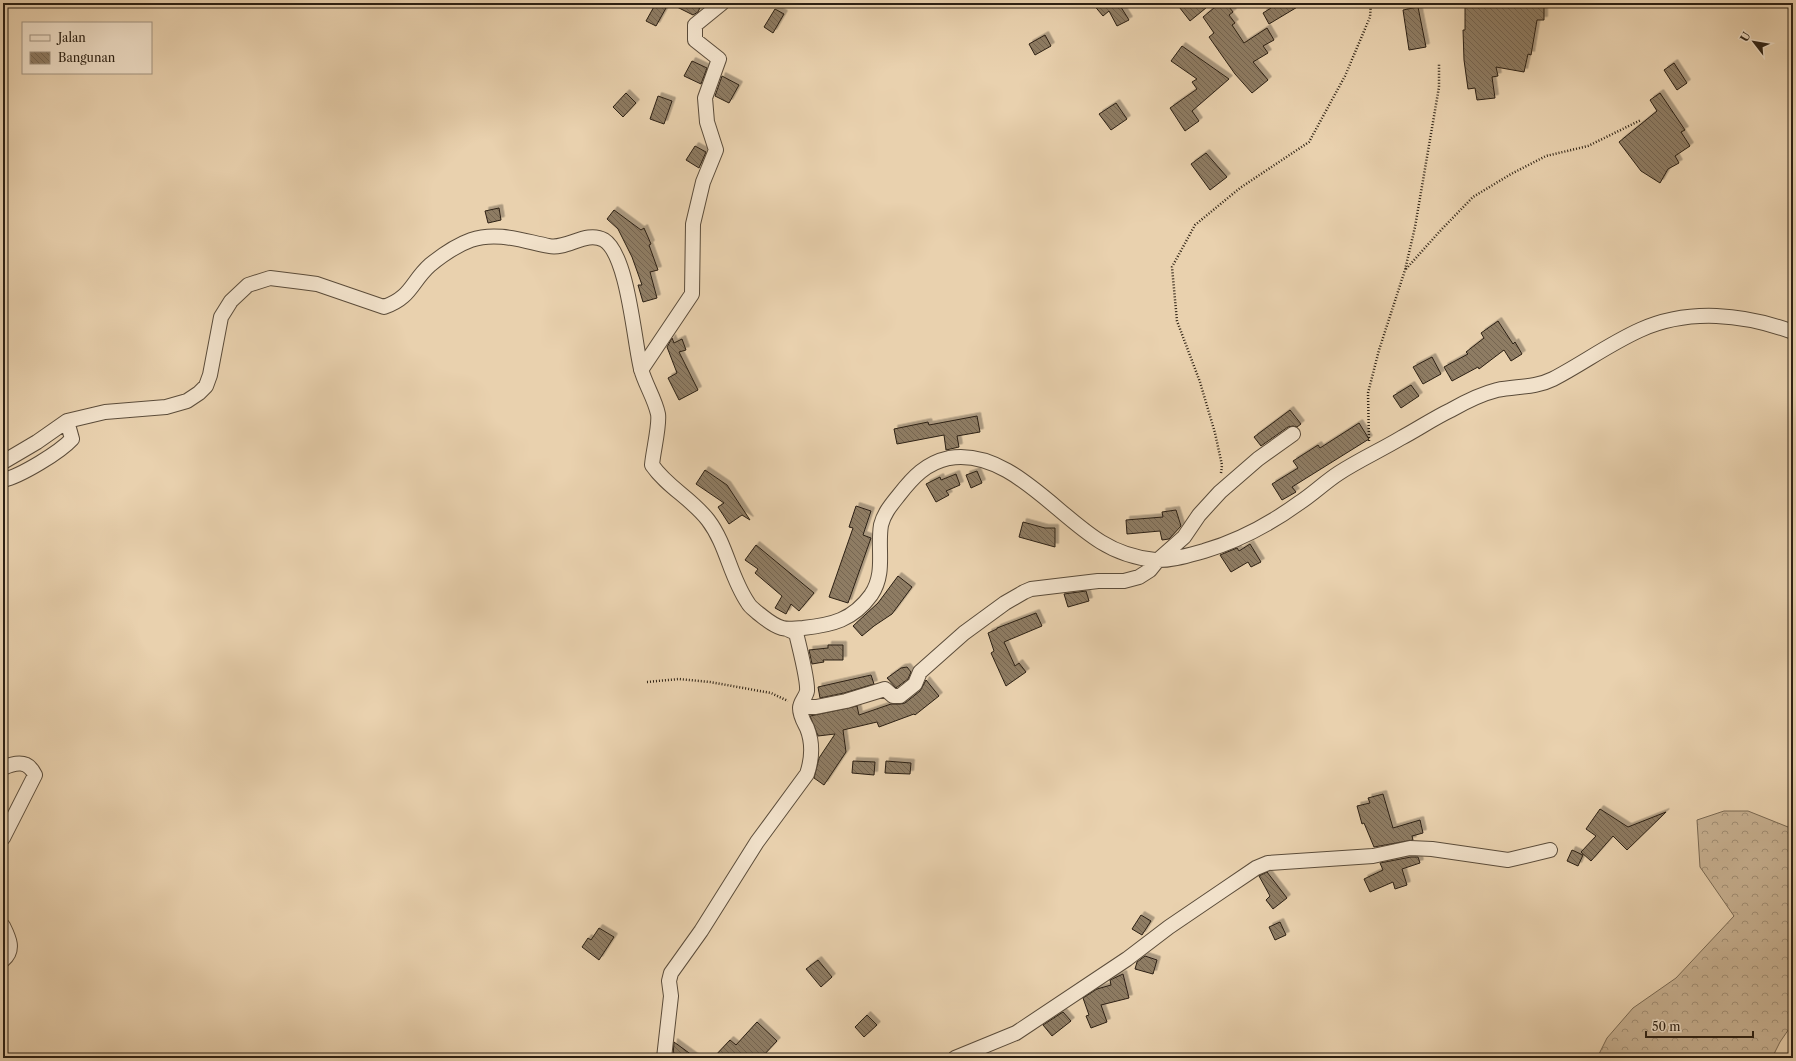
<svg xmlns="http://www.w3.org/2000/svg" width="1796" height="1061" font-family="'Libre Caslon Text',serif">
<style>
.forest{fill:url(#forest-crowns);stroke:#7a6a54}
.building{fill:url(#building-back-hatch);stroke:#2c2013;filter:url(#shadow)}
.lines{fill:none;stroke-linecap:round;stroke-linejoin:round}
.minor-casing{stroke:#5b4c3a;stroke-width:16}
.path{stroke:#2c2013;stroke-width:2.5;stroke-dasharray:1 2;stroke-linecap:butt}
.minor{stroke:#f1e1ca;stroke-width:14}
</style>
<defs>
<pattern id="forest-crowns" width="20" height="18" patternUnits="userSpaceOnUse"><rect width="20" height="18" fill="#c9b394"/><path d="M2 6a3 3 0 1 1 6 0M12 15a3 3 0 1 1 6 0" fill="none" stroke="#a39178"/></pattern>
<pattern id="building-back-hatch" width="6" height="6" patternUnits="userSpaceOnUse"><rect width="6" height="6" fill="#8e7c64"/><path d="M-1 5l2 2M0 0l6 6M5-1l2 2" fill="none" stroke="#746551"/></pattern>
<filter id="shadow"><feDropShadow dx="3.5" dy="-3.5" stdDeviation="0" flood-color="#0004"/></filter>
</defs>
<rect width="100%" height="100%" fill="#e9d1ae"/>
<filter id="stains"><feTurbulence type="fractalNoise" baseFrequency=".005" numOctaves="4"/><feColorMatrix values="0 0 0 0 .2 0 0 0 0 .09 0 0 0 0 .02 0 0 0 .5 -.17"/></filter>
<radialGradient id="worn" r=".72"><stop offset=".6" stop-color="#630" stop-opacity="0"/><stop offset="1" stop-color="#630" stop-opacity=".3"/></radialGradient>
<path class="forest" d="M1724,811H1748L1793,829V1023L1780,1042L1772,1058H1597L1607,1038L1633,1008L1676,978L1734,916L1700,867L1697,820Z"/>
<path class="building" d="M656,3L666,8L656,26L646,21Z
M669,3H702L698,12L693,15Z
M1092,3H1120L1119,4L1129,20L1117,26L1109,11L1103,16Z
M1176,3H1212L1190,21Z
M1220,3H1226L1233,12L1229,15L1235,23L1232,25L1244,43L1267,28L1274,40L1263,46L1268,53L1253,62L1268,80L1252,93L1235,74L1209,37L1214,33L1203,17Z
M1269,3H1304L1269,24L1263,13L1271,8Z
M1465,3H1544V20H1537L1531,55L1528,54L1524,72L1496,67L1498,76L1492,77L1495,98L1477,100L1475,88L1468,89L1464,60L1463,30H1465Z
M1418,7L1426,47L1409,50L1403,10Z
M775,9L784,14L773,33L764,27Z
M1045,35L1051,46L1035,55L1029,44Z
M1182,46L1229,79L1192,111L1199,121L1185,131L1170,108L1197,89L1192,82L1197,79L1171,61Z
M692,61L707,68L701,84L684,76Z
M1674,63L1687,83L1677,90L1664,70Z
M722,76L739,85L729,103L715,96Z
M626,93L636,103L623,117L613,107Z
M1660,93L1685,130L1681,132L1690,146L1675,156L1679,163L1668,169L1660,183L1641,171L1619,142L1657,111L1650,100Z
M658,96L672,101L664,124L650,119Z
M1116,103L1127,119L1111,130L1099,114Z
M695,146L706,152L699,168L686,160Z
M1206,153L1227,177L1210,190L1191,164Z
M499,208L501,220L488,223L485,211Z
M614,210L641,230L644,228L651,244L649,245L658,270L650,272L657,298L643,302L638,285H642L632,257L618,229L607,219Z
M1498,321L1513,344L1515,342L1522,354L1511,361L1504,350L1479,369L1478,367L1452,381L1444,367L1468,354L1466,352L1484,338L1481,333Z
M672,338L674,343L682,339L686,350L679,352L698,390L679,400L668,378L677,373L667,347Z
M1432,357L1441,374L1423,384L1413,367Z
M1411,385L1419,396L1401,408L1393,396Z
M1290,410L1301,424L1297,427L1293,426L1288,427L1261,446L1254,437Z
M977,416L980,432L957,436L959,447L946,450L944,435L897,444L894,429L928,422L929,425Z
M1359,423L1369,439L1292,487L1296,492L1282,500L1272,484L1298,468L1293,461L1318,445L1320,448Z
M705,470L727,485L750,520L742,515L729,524L718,507L724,503L696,484Z
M977,471L982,483L971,488L966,475Z
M956,474L960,485L946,491L949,495L936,502L926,484L940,477L941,480Z
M856,506L871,511L863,535L871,538L848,603L829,597L853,528L849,527Z
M1176,510L1181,526L1169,539L1162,540L1160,531L1127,534L1126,520L1163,517L1162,512Z
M1023,522L1045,528H1055V547L1019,537Z
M1250,544L1261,562L1251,567L1248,562L1231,572L1220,555L1237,548L1239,551Z
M756,545L814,593L799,611L791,604L786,614L775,608L782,596L755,573L758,569L745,560Z
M898,576L912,587L892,614L874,626L862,636L853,626L878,603Z
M1086,591L1089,601L1068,607L1064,594Z
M1036,613L1042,626L1004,642L1015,666L1019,663L1026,672L1006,686L991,653L994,651L988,633L997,629V628Z
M828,645H843V660H823L824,662L812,664L809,650L828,648Z
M907,667L911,672L908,679L896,688L887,678L901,668Z
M871,675L874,684L844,693L820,698L818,687Z
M926,680L939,696L915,715L914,714L879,727L877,722L843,730L846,752L824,785L814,778L819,758L835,734L818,736L810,716L857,706L859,715L891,704H900L905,703L920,691Z
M853,761L875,762L874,775L852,773Z
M886,761L911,763L910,774L885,773Z
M1383,794L1393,828L1420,820L1423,833L1412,836L1413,840L1374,847L1364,823L1362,824L1357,806L1370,803L1368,798Z
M1600,809L1628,827L1666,812L1627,850L1613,836L1591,861L1581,852L1596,836L1586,829Z
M1572,850L1583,855L1578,866L1567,861Z
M1411,857H1418L1420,863L1402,869L1407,885L1395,889L1393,882L1370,892L1364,879L1383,870L1380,863Z
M1267,872L1287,898L1273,909L1266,900L1270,896L1259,876Z
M1141,915L1151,921L1142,935L1132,929Z
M1280,922L1286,935L1275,940L1269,927Z
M599,928L614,937L599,960L582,947L588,938L591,940Z
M1145,956L1157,960L1153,974L1135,969L1137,962Z
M818,960L832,977L821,987L806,969Z
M1123,974L1129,998L1101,1005L1107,1022L1091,1028L1086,1016L1089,1015L1083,998L1097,989L1111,985L1110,980Z
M1063,1012L1071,1021L1052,1036L1043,1025Z
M867,1015L877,1025L864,1037L855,1027Z
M757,1022L777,1041L761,1058H713L730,1040L736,1045Z
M674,1042L696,1058H675L673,1056Z"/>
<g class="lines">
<defs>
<path id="minor" d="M641,370L692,294L693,224L703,182L716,150L707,122L705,98L719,59L695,40V25L722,3
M3,462L37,442L67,421L105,412L166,407L187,401L199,393L206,386L210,375L221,317L231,301L248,285L270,278L302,282L317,284L384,307C412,297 411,282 430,265C441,256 457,245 471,240C497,231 523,241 549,246C567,250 586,230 604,240C628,255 634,341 641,369C645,384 655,399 658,414C660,424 653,452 652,465C667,487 691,498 708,520C727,545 730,577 748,603C750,607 755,610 758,613C766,619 772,625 782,628C789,630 796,628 803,628C832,625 853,620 871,595C886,573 877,549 881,525C884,513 891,505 899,495C913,477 926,463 949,458C1008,448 1055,514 1101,542C1117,552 1136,558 1155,560C1170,561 1189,555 1204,551C1238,541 1270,524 1299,503C1313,494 1325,482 1339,473C1359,460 1381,450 1401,438C1418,429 1434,418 1451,410C1465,402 1481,394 1497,390C1516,386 1535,388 1553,379C1582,364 1609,344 1640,330C1689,308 1744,314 1793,332
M3,480C21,476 60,452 72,439L67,421
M800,707H816L846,701L885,689L893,696H900L915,684L920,672L964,633L1005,603L1024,592L1031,589L1098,581H1124L1139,577L1150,570L1158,560L1184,537L1199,515L1220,492L1258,459L1293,434
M3,768C16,762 28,760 35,775L3,838
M3,926C9,938 15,950 3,960
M664,1058L671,996L669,981L671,973L701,931L757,842L807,774C812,759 813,743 807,728C804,722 800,716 800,708C800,702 806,697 807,691C808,681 799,645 796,633L787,629
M955,1058L1016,1033L1127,959L1169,927L1222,891L1256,868L1268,863L1373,856L1410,848L1432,849L1508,860L1550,850"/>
</defs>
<use href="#minor" class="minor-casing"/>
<path class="path" d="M1406,269L1441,230L1473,197L1511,174L1546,156L1588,146L1641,120
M1369,441L1368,393L1379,350L1405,270L1415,227L1439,87V63
M1221,473L1222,465L1215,433L1200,382L1177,321L1172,267L1195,225L1240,188L1309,142L1345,76L1370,17L1371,3
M647,682L679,679L710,682L771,693L788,701"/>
<use href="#minor" class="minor"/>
</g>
<rect width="1796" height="1061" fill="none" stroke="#e9d1ae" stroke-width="16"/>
<rect x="4" y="4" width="1788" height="1053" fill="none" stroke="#2c2013" stroke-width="2"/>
<rect x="8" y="8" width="1780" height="1045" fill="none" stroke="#2c2013"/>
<rect x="22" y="22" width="130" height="52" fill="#f1e1ca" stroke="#a29481"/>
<rect x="30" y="35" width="20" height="6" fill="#f1e1ca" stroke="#a29481"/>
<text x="58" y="42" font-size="12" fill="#2c2013">Jalan</text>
<rect x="30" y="52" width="20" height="12" fill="url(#building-back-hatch)" stroke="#a29481"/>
<text x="58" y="62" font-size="12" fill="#2c2013">Bangunan</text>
<g transform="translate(1754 42) rotate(301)" stroke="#f1e1ca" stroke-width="3" paint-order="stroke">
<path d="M0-3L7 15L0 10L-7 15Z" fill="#2c2013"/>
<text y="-6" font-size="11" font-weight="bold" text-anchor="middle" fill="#2c2013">U</text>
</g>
<path d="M1646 1031v6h107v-6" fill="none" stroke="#2c2013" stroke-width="2"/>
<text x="1652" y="1031" font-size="12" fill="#2c2013" stroke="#f1e1ca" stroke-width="3" paint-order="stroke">50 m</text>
<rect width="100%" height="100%" filter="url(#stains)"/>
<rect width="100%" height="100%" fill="url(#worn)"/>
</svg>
